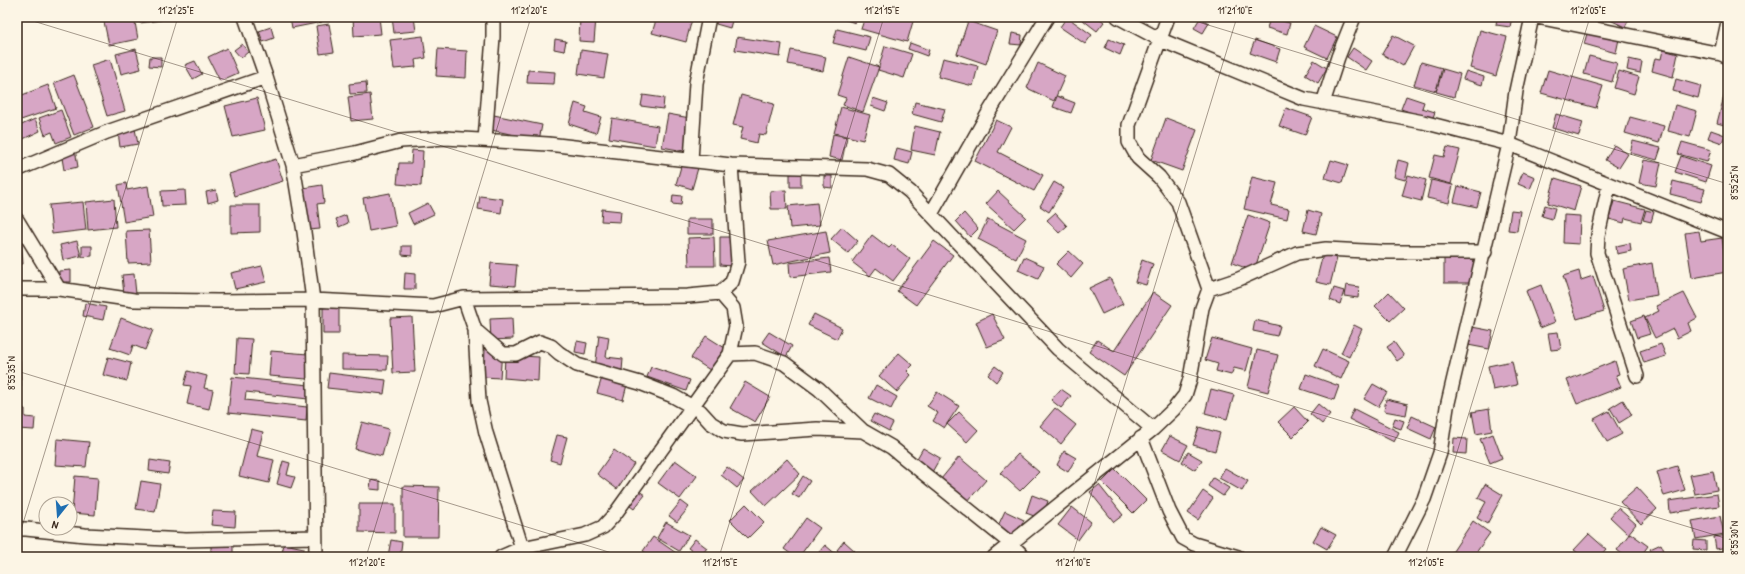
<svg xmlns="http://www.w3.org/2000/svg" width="1745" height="574" font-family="'Patrick Hand',sans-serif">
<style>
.building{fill:#d7a6c5;stroke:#3b2a1e}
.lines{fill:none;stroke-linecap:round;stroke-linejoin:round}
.street-casing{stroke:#3b2a1e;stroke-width:16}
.street{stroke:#fcf5e5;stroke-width:13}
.ticks{fill:none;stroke:#3b2a1e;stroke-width:1;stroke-opacity:0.45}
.neatline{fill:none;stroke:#3b2a1e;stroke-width:1.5}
.ticks-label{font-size:10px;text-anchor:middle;fill:#3b2a1e}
</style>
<rect width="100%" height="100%" fill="#fcf5e5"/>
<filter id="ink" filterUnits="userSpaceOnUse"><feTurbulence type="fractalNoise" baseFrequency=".025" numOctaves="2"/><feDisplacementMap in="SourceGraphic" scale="8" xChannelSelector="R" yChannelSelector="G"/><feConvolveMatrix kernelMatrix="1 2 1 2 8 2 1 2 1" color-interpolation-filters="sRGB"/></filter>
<g filter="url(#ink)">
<path class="building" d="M103,17H134L138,39L109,45Z
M139,17H160L161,20L140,23Z
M290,17H321L322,22L292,28Z
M353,17H379L381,34L354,36Z
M392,17H414L416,31L394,33Z
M580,17L596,18L594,42L579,41Z
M657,17H685L692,19L686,42L652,33Z
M717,17H733L730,28L716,24Z
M841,17H856L855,23L841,18Z
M865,17H910L914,18L907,42L861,29Z
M1067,17L1092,35L1085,44L1060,27Z
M1086,17H1098L1104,22L1097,31L1083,20Z
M1497,17H1512L1510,27L1496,25Z
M1612,17H1630L1625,27L1610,20Z
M1200,18L1209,23L1203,33L1194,28Z
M1270,18L1290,23L1287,34L1267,28Z
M968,21L997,31L986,64L957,54Z
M329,24L334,52L320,54L316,26Z
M1314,26L1337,37L1327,58L1304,47Z
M271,27L274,38L263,42L259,31Z
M837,29L870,37L866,51L833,43Z
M1480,30L1507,37L1496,76L1470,68Z
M1588,30L1619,39L1616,53L1584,44Z
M1012,33L1022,35L1021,45L1010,44Z
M1393,35L1414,46L1403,66L1382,54Z
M423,36L426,58L415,60L416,67L394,69L390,40Z
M737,37L782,44L780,57L735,50Z
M555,39L566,41L564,51L554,49Z
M1109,39L1124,45L1120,55L1105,48Z
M1255,40L1280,49L1276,62L1250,53Z
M910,43L929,50L927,56L908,49Z
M242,44L248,52L241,58L234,50Z
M885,46L912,54L904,78L878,70Z
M227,48L238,73L220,81L208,57Z
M1353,48L1372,61L1366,70L1347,57Z
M136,49L141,69L121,74L116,54Z
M438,49L467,51L466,78L436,76Z
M581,50L608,54L604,78L578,74Z
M791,50L826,57L823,71L788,64Z
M1663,50L1678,54L1673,77L1652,71L1655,58L1661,59Z
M1589,56L1617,63L1612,82L1584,74Z
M150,57H161V67L149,66Z
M849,57L879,67L863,112L843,105L846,98L837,95Z
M943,58L978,66L973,86L938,77Z
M110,59L125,111L107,116L91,65Z
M1629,59L1642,62L1640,73L1627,70Z
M1314,60L1327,68L1318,83L1305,75Z
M195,61L202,74L193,79L185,65Z
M1421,62L1442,68L1436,91L1414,85Z
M1038,63L1065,76L1054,101L1027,88Z
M1443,69L1460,74L1454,97L1436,92Z
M528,70L555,72L554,84L527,83Z
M1548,70L1603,86L1596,108L1541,93Z
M1466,71L1484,77L1482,85L1463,79Z
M1619,71L1639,77L1634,94L1614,88Z
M74,75L94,127L74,135L54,83Z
M1676,79L1701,86L1698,98L1673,91Z
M1728,81V126L1717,123Z
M366,82L367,93L350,94L349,84Z
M48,85L56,108L18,121L17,97Z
M370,94L373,119L351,121L348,97Z
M643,95L664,98L663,109L641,106Z
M741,95L774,104L766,135L759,134L757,143L740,139L743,127L733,125Z
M1057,96L1075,103L1071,113L1053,107Z
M1406,96L1424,102L1422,108L1435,112L1432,120L1401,109Z
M257,98L265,130L233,137L225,106Z
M873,98L888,103L885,111L871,106Z
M915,102L945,109L941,122L912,114Z
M575,103L587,107L585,112L601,117L596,133L569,124Z
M1675,105L1697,111L1690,137L1668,131Z
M841,107L870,115L863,140L834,133Z
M1286,108L1312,117L1305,135L1279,126Z
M61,110L71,137L56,143L52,132L45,135L39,118Z
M668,114L690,118L684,151L662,147Z
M1556,114L1583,122L1579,136L1552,128Z
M494,115L542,125L539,140L491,130Z
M1630,117L1664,126L1659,143L1625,133Z
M612,118L658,126L655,146L609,138Z
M1166,118L1197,130L1182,171L1151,160Z
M35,119L40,131L21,140L17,132V127Z
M996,120L1011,127L998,152L1043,175L1034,191L975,161Z
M915,126L940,132L935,155L911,150Z
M135,129L138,144L120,147L118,132Z
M1711,130L1725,135L1722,143L1708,138Z
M833,134L847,137L842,160L829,157Z
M1633,141L1661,148L1657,160L1630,153Z
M1682,142L1711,150L1707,162L1678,154Z
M1614,145L1628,154L1619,168L1605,160Z
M1447,147L1460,150L1451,184L1429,178L1435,155L1444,157Z
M897,148L912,152L909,164L894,160Z
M75,149L78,167L64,170L61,152Z
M412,150L423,151L421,186L397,184L399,163H411Z
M1681,156L1711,166L1706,182L1675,172Z
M276,159L283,181L235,196L229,174Z
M1331,160L1348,165L1342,183L1325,178Z
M1398,160L1409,163L1405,180L1394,177Z
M1644,160L1661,163L1656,186L1639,183Z
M682,163L698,168L692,189L676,184Z
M1523,172L1535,177L1530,189L1518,184Z
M801,173V187H790V174Z
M1408,175L1426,180L1421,201L1402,196Z
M824,176H832V188L824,187Z
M1252,177L1277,183L1271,205L1289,209L1287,219L1244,209Z
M1555,178L1581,186L1574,211L1548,203Z
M1431,180L1453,185L1449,203L1427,198Z
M1673,181L1705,189L1701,202L1670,194Z
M1054,182L1064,188L1049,212L1040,206Z
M126,183L127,190L148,186L153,217L124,222L118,185Z
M322,185L324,203L317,204L320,229L309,230L303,188Z
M1458,186L1481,192L1477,207L1454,202Z
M185,190L186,205L162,206L161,191Z
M216,190L218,200L208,203L206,192Z
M786,190L787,209H771L770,191Z
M998,191L1026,217L1014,229L986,204Z
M390,193L396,226L369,231L363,198Z
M673,195L682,196L681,205L672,204Z
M480,196L503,199L501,213L478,209Z
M114,199L116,227L88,230L86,202Z
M1614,201L1645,209L1641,222L1625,218L1624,223L1609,219Z
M83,202L86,230L52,234L49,205Z
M428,203L434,214L413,224L408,213Z
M817,203L820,225L790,228L788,206Z
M231,205H260V232L231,233Z
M1545,205L1555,208L1552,219L1542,216Z
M602,209L621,211L620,222L601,221Z
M1308,210L1321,214L1316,234L1303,231Z
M1511,210L1520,211L1517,231L1508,230Z
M1646,210L1654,212L1651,222L1643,220Z
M964,213L978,229L970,237L956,221Z
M1055,213L1067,226L1059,233L1047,220Z
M346,215L348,223L339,227L336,219Z
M1248,215L1270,223L1254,271L1232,263Z
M1564,215L1580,216L1579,244L1563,243Z
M687,219H713V234H687Z
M988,219L1026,239L1016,259L978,239Z
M842,227L858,241L848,253L831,239Z
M149,230L151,262L128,263L126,231Z
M826,231L830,253L773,265L768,241Z
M1699,231L1701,241L1722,238L1727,272L1692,278L1685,233Z
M17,234H21L23,264H17Z
M872,235L889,248L892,245L910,259L893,281L876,268L870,276L852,262Z
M714,237L715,266H689L688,238Z
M720,237H732V266L720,265Z
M77,241L81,256L63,260L60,245Z
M934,241L953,255L916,305L897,291Z
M1630,243L1631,251L1617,254L1616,246Z
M82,246H92V256L82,257Z
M402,246H412V256L402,255Z
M1069,251L1083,264L1071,278L1056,264Z
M1323,254L1337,258L1330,285L1316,282Z
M1024,257L1044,266L1038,279L1018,270Z
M1444,257H1474L1475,283H1444Z
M829,258L831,272L790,277L789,263Z
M1142,260L1153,264L1146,285L1135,282Z
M491,263L517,265L515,286L489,284Z
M1652,263L1657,295L1629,300L1623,269Z
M262,266L266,282L235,289L231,273Z
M17,267H20V282H17Z
M71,270V282H59V271Z
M1579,271L1581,280L1593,276L1604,311L1577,319L1563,276Z
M405,273L415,274V289H404Z
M134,274L136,294L124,295L122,275Z
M1110,278L1123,304L1102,314L1089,288Z
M1346,285L1359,287L1358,298L1344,296Z
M1541,285L1555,322L1540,328L1526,291Z
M1334,288L1344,291L1340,304L1330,300Z
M1153,292L1172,305L1124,376L1089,352L1097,340L1114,351Z
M1389,292L1404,308L1390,321L1375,306Z
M1684,293L1697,318L1688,323L1691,331L1677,338L1673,329L1655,338L1645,318L1659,311L1656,306Z
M85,303L106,307L103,320L83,316Z
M323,305H339V334H323Z
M814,314L842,328L837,339L808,325Z
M992,314L1005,340L987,347L976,322Z
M1644,316L1650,334L1637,338L1631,321Z
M412,317L415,372L393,373L390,318Z
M121,318L153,330L145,350L133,345L130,355L110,348Z
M512,318L513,339L491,340L490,319Z
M1255,320L1280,326L1277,336L1253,331Z
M1354,325L1362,329L1349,357L1341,353Z
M1472,327L1493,331L1489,349L1468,345Z
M769,332L792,346L786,357L762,342Z
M1558,332L1561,349L1551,350L1548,333Z
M599,335L609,337L606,357L623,359L622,371L595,368Z
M706,336L725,348L710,370L691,358Z
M237,338L252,339L249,374L235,373Z
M1212,338L1252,349L1246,371L1234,368L1231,375L1216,371L1218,364L1205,360Z
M577,341L587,343L585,354L575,352Z
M1394,342L1404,356L1397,361L1387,347Z
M1661,344L1666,356L1644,363L1640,351Z
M485,349L502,350L500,378L484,377Z
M1323,349L1349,361L1341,379L1315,366Z
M1257,350L1278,355L1268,392L1248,387Z
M271,351L308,354L307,379L269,376Z
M899,353L913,365L907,371L911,375L897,392L879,376Z
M342,355L388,356L387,370L342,369Z
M505,355L539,357L538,381L504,378Z
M108,357L131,363L127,381L103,375Z
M20,360L21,386H17V361Z
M1512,361L1517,385L1493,390L1488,366Z
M1615,361L1619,374L1616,375L1621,387L1577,404L1567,380Z
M995,366L1003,372L996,382L988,375Z
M651,367L690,380L686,391L647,377Z
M188,371L207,376L204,388L213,390L209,409L187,404L191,386L184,385Z
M604,371L629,377L623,400L597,393Z
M329,373L386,380L384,394L327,388Z
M1306,374L1339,386L1334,400L1301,389Z
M232,377L309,385L308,399L246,392L245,400L307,407L306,421L228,413Z
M745,382L770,397L755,422L730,408Z
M1373,384L1387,392L1378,407L1364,399Z
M876,385L897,397L891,409L869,398Z
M1061,389L1071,396L1061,408L1051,400Z
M1211,389L1234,395L1227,419L1205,413Z
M937,392L959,406L944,428L933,421L938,413L927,406Z
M1386,399L1408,404L1406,415L1384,411Z
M1623,400L1632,415L1619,423L1610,408Z
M1318,404L1330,414L1322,424L1310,414Z
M1294,407L1308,422L1293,437L1278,422Z
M17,408L25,409V417L35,418L34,430L17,429Z
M1055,408L1076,425L1061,444L1040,426Z
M1354,409L1399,432L1394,442L1349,419Z
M1489,409L1492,431L1476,434L1472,412Z
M1609,411L1622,434L1607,442L1594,419Z
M959,412L978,430L967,442L947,424Z
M874,414L893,423L889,431L870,421Z
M1412,416L1436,427L1431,439L1407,428Z
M1395,418L1404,421L1401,429L1392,426Z
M362,422L389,429L382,456L355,449Z
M1199,427L1220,433L1215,451L1193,445Z
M251,429L263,432L257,456L274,460L269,483L239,476Z
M1493,434L1502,458L1490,463L1480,439Z
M557,435L567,437L560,463L550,460Z
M1170,436L1188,445L1180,460L1162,450Z
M1454,438L1467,439L1466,454L1453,453Z
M57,439L89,442L86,467L55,465Z
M923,448L940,458L932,472L915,462Z
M614,450L634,464L617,489L597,474Z
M1064,451L1076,458L1068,472L1057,465Z
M1188,452L1202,460L1195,470L1182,462Z
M1018,454L1039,472L1020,491L1000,473Z
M959,457L986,480L967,502L941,479Z
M787,459L800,474L766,506L752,491Z
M150,460L170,463L168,474L149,471Z
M675,460L697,476L680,499L658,483Z
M283,461L290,463L287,475L295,477L291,488L277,484Z
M1677,466L1685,490L1664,496L1657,472Z
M727,467L744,480L737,488L721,475Z
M1225,468L1248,481L1242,491L1219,478Z
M1115,469L1146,500L1133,513L1102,482Z
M1713,471L1717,490L1695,494L1690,475Z
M75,476L98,478L95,515L72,513Z
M803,476L810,481L799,498L792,494Z
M1213,478L1229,488L1223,496L1208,486Z
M371,480L380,481V490L370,489Z
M141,481L160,484L155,512L136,509Z
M1485,484L1503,495L1487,524L1477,518L1486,502L1478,498Z
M1099,485L1123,515L1114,522L1090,492Z
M403,486L439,487L438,537H403Z
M1637,487L1657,509L1641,524L1620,502Z
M636,489L645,495L634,509L626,503Z
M1203,491L1213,498L1198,520L1188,513Z
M1717,494L1719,506L1670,513L1669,501Z
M1032,495L1048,501L1042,519L1026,513Z
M681,501L689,507L677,522L669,516Z
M359,504H395V533L359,532Z
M746,504L764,522L748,538L730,520Z
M1072,507L1091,522L1078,540L1058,525Z
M1618,508L1636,524L1628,534L1610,517Z
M213,511L236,512L235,527L211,525Z
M1005,511L1024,520L1015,539L996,530Z
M1720,516L1724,534L1696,539L1692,521Z
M806,518L820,528L799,557H795L784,549Z
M1473,521L1490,533L1473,557H1449Z
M666,522L689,535L679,551L657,538Z
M1321,527L1336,535L1327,549L1313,541Z
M1630,533L1648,546L1640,557H1626L1617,550Z
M1589,534L1606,549L1599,557H1583L1574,550Z
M1728,535V547L1716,549L1714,537Z
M653,537L682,557H652L643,551Z
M695,539L707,548L700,557L688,548Z
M391,540L402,542L400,557L388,556Z
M1694,540L1706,541V550L1693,549Z
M844,541L855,551L849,557H844L837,550Z
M284,544L304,548L303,557H281Z
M1661,544L1667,557H1654L1650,549Z
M211,545L233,546V557H211Z
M825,545L838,556V557H815Z
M84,555H113V557H84Z"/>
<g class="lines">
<defs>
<path id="street" d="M245,17L266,77L293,165L304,232L313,300L316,557
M1118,17L1161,40L1304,99L1423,122L1509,144L1728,232
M1537,17L1721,54L1728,57
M1721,54L1728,22
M1323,103L1338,57L1354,17
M485,140L493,37V17
M691,160L696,83L709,17
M293,165L355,153L401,141L445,138L548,144L731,165L867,169L889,175L910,192L1058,349L1153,429
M17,170L107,132L266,77
M1609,185L1598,235L1597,253L1637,376
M931,214L989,112L1047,17
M17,220L59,289
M17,289H59L134,300L218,301L313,300L433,306L464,298L688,296L720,293L732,282L738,262L731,165
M1209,289L1239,279L1297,253L1326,249L1384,252H1485
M464,298L475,330L479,401L486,433L522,548
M475,330L503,354H516L540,342L551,346L559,353L577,365L640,383L673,396L700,411L711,423L724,431L742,434L817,429L863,431
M730,354L755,353L784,363L819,389L863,431L891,447L1010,543L1024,557
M1141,438L1169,511L1183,538L1194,544L1238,557
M17,529H26L85,535L186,540L315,537
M501,557L522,548L585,535L603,527L615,514L730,354L736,326L733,308L720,293
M994,557L1153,429L1174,409L1185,395L1190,379L1202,308L1209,289L1178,202L1159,177L1138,158L1129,142V125L1168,17
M1395,557L1424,499L1440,453L1447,407L1509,144L1516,91L1532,17"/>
</defs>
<use href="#street" class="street-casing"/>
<use href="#street" class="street"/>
</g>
</g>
<path class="ticks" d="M20,17L1728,539M1182,17L1728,184M17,371L625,557M17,543L178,17M366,557L531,17M719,557L884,17M1072,557L1237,17M1425,557L1590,17"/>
<rect width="1745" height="574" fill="none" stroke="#fcf5e5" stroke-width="44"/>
<g transform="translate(58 516) rotate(197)"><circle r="19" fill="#fcf5e5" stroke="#afa495"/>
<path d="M0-3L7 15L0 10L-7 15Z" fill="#1f6fb2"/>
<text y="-6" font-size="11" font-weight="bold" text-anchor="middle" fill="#3b2a1e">N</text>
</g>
<rect x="22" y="22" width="1701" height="530" class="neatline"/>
<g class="ticks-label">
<text x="176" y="14">11°21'25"E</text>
<text x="529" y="14">11°21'20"E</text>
<text x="882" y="14">11°21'15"E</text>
<text x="1235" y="14">11°21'10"E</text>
<text x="1588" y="14">11°21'05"E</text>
<text transform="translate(1734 183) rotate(-90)" y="4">8°55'25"N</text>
<text transform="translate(11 373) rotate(-90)" y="4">8°55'35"N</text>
<text transform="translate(1734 538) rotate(-90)" y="4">8°55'30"N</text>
<text x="367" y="566">11°21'20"E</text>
<text x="720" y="566">11°21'15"E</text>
<text x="1073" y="566">11°21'10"E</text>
<text x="1426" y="566">11°21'05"E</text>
</g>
</svg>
